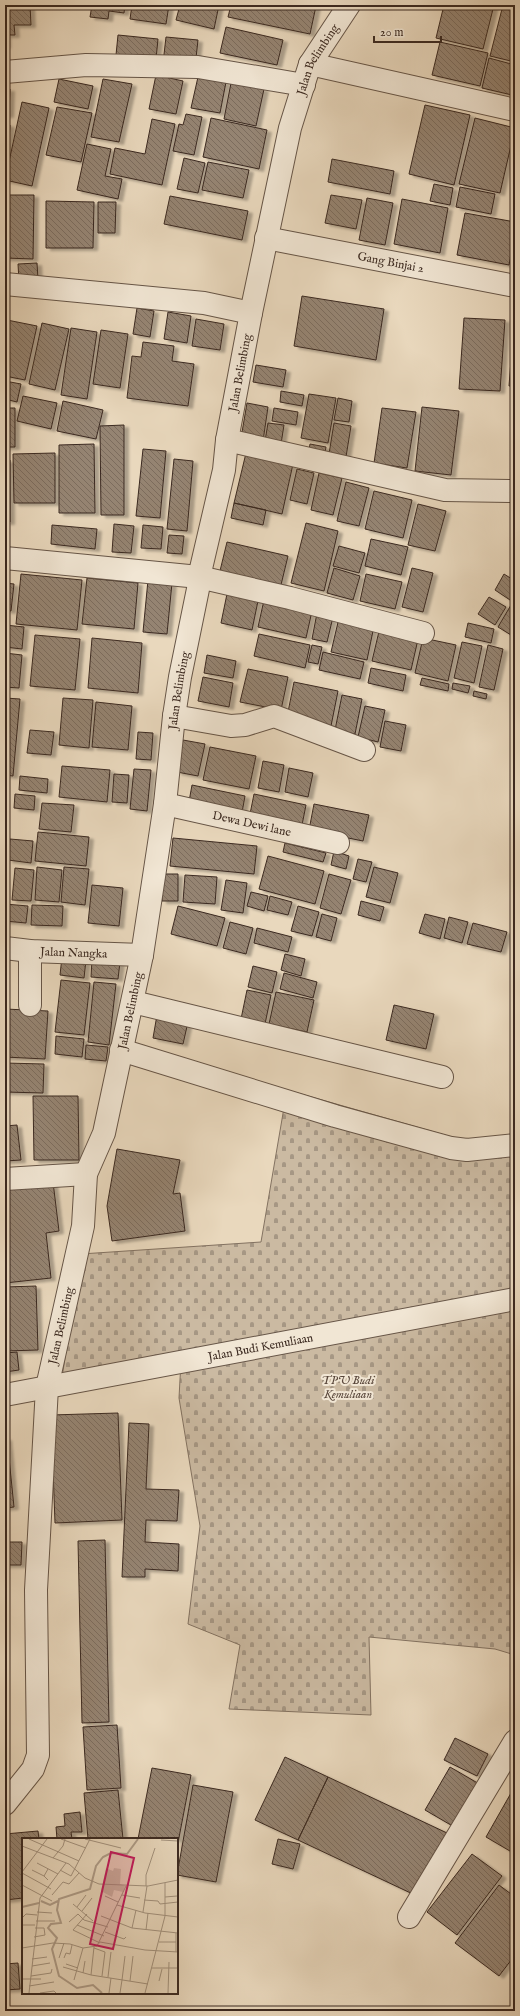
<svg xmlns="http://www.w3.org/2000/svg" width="520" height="2016" font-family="'IM FELL English',serif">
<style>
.cemetery{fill:url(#cemetery-stones);stroke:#837261}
.building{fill:url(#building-back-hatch);stroke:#3b2920;filter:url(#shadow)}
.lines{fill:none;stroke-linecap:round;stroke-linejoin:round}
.minor-casing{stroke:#665547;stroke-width:24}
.minor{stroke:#f1e6d4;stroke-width:22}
.labels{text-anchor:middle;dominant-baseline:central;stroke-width:4;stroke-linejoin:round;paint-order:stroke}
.street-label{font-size:12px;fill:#3b2920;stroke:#f1e6d4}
.park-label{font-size:12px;font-style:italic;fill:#58463a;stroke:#f1e6d4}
.inset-river{fill:none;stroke:#ae9c88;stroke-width:2}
.inset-road{fill:none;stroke:#a3927e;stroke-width:1}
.view{fill:#c2185b;fill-opacity:0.15;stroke:#c2185b;stroke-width:2}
.inset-edge{fill:none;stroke:#3b2920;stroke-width:2}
</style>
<defs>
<pattern id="cemetery-stones" width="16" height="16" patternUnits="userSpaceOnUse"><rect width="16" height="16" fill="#cbbaa2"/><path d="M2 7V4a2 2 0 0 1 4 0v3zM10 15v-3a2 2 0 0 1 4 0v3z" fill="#a69784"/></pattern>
<pattern id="building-back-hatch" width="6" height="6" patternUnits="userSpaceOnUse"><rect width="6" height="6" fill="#958472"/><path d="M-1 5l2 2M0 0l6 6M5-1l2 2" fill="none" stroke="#7b6c5d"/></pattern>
<filter id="shadow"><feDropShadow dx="4.5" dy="2.5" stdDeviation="1" flood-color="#0004"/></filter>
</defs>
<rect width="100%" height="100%" fill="#e9d8bd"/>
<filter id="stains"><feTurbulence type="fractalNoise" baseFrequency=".005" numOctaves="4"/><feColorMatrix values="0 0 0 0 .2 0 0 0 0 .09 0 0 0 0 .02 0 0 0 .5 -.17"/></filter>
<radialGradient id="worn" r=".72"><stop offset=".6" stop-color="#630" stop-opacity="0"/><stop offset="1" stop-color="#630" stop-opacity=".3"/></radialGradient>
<path class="cemetery" d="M287,1090L515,1155V1655L495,1649L369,1637L371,1715L229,1709L240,1645L188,1624L200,1526L179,1398L181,1361L61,1384L81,1254L261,1242Z"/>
<path class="building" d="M5,5H30L31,25H14L15,35H6V46Z
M92,5H125L124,13L109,11L108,19L90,17Z
M132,5H169L166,24L130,19Z
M180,5H219L214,29L176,20Z
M231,5H309L316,6L310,34L228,17Z
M444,5H494L483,49L436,38Z
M503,5L515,6V62L490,56Z
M226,27L283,40L277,65L220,53Z
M118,35L158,39L156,59L116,55Z
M166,37L198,40L195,67L163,63Z
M440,42L488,53L480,86L432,75Z
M489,58L515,65V82L512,95L482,88Z
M156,75L183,81L176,114L149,109Z
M198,77L226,82L220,113L191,108Z
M59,79L93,86L88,109L54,102Z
M103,79L132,84L119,142L91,137Z
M231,83L264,89L256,126L224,119Z
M5,89H10L9,115H5Z
M22,102L49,108L32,186L5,180Z
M425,105L470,115L454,185L409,174Z
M57,107L92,113L81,162L46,155Z
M186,114L202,117L194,155L173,151L179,124L183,125Z
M211,118L267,130L259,169L203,157Z
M475,118L515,128L500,193L459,184Z
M152,119L175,124L162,185L110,174L115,148L145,154Z
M5,124L10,125L8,155L5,154Z
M87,144L111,149L105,176L122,179L118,199L77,190Z
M184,158L205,163L198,193L177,189Z
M332,159L394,171L390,194L328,182Z
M208,162L249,170L243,198L202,190Z
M434,184L453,188L450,205L430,201Z
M460,187L495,194L491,214L456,207Z
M5,195H34L33,259L5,258Z
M331,195L362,200L356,229L325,223Z
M170,196L248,211L242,240L164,224Z
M367,198L393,203L385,245L359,240Z
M402,199L448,208L440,253L394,244Z
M46,201L94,202L93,248H46Z
M98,202H116L115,233H98Z
M465,213L515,222V234L509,265L457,255Z
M37,263L38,279L19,281L18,264Z
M302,296L384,309L376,360L294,346Z
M137,308L154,311L150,337L133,334Z
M168,312L191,316L187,343L164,339Z
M464,318L505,320L500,391L459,389Z
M196,319L224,324L220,350L192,346Z
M7,320L37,326L25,380L5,376V328Z
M514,321H515V386H509Z
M42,323L69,329L55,390L29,384Z
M71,328L97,332L87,399L61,395Z
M101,330L128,334L120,388L93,384Z
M143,342L174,346L172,361L194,364L188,406L127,398L132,356L141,357Z
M256,365L286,370L283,387L253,382Z
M5,381L21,384L17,402L5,399Z
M281,391L304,395L302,406L280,402Z
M309,394L336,398L328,443L301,438Z
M23,396L57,403L51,429L17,421Z
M338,398L352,401L349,422L334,420Z
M63,401L103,410L96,439L57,431Z
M247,403L268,407L263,441L241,438Z
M422,407L459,411L451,475L415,471Z
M5,408H15V447H5Z
M274,408L298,412L296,425L272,421Z
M382,408L416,412L407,468L374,463Z
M268,423L284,425L281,444L265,441Z
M334,423L351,426L345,463L328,460Z
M124,425V515H101L100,426Z
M94,444L95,513H59V445Z
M310,444L326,447L324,458L308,455Z
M143,449L166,451L160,518L136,516Z
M55,453V503H14L13,454Z
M246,453L293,464L282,514L234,503Z
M174,459L193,461L187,531L167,529Z
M5,460H10V522H5Z
M297,469L314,473L307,504L290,500Z
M319,473L342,478L333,515L311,510Z
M346,482L369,488L359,526L337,521Z
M374,491L412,500L403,538L365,529Z
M234,503L266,510L263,525L231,518Z
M418,504L446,511L435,551L408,545Z
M306,523L338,531L324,591L291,583Z
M114,524L134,526L131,553L112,552Z
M52,525L97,529L95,549L51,544Z
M143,525L163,527L161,549L141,548Z
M169,535L184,536L182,554L167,553Z
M371,539L408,547L401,575L365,566Z
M227,542L288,556L280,589L219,575Z
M339,546L365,553L359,573L333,566Z
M334,568L360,576L353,600L327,593Z
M412,568L433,573L423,612L402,607Z
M21,574L82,580L77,630L16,624Z
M366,574L402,582L395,609L360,601Z
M504,574L515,581V598L513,602L495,590Z
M87,578L138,583L134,629L82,624Z
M148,580L172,583L167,634L143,632Z
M5,583L14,584L11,611L5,610Z
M228,589L259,596L252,630L221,623Z
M489,597L506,607L495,625L478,614Z
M264,600L312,611L306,638L258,627Z
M511,605L515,607V628L511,635L498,627Z
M317,613L333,617L327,642L312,639Z
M339,618L374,626L367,660L331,652Z
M468,623L494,629L491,643L465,637Z
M5,625L24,627L22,649L5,647Z
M380,627L419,635L411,670L372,661Z
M259,634L310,645L305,668L254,656Z
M35,635L80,639L75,690L30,686Z
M92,638L142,643L138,693L88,688Z
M423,638L456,645L448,681L415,673Z
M462,642L482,646L474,683L454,678Z
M312,645L322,647L318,664L308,662Z
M488,645L503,649L494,690L479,687Z
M323,652L364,662L360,679L319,670Z
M5,653L22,655L19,688L5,687Z
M207,655L236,661L233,678L204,673Z
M371,668L406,675L403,691L368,683Z
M248,669L288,677L281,710L240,702Z
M203,677L233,683L229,707L198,701Z
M422,678L449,684L448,691L420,685Z
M294,682L338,691L331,726L287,717Z
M453,683L470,686L468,693L452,689Z
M474,691L487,694L486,699L473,696Z
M342,695L362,699L355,734L335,730Z
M5,698L20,699L13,776L5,775Z
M63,698L93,700L89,748L59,745Z
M96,702L132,706L128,750L92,747Z
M365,706L385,710L378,742L358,737Z
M385,721L406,725L401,751L380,747Z
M30,730L54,732L51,755L27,753Z
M138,732L153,733L151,760L136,759Z
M183,740L205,744L198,776L177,772Z
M210,747L256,756L249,789L203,780Z
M263,761L284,765L279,792L258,788Z
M62,766L110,770L107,802L59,797Z
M289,768L313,773L308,797L285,792Z
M134,769L151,770L147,811L130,809Z
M114,774L129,775L127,803L112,802Z
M20,776L48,779L47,793L19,790Z
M192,785L245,796L241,818L188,807Z
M15,794L35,796L34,810L14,808Z
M254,794L306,805L302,825L250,814Z
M42,803L74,805L71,832L39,829Z
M314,804L369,815L363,841L309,830Z
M38,832L89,837L86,866L35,861Z
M173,838L257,846L254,874L170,866Z
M10,839L33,841L31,863L8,860Z
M285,843L326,853L323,862L283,852Z
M334,851L349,856L346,869L331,865Z
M268,856L324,871L315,904L259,889Z
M358,859L372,862L366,882L353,879Z
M37,867L62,870L59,902L35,900Z
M64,867L89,869L85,905L61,902Z
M374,867L398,873L390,903L366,897Z
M15,868L34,870L31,901L12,900Z
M162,874H178V901H162Z
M329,874L351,880L341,914L320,908Z
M185,875L217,877L215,904L183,902Z
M226,880L247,883L243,913L221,910Z
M92,885L123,888L119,926L88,923Z
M251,892L268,896L264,911L247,906Z
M270,896L292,902L288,915L267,910Z
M361,901L384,907L380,921L358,915Z
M5,904L28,906L26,923L5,921Z
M32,905L63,906L62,926L31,925Z
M178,906L225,918L217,946L171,934Z
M298,906L319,912L312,936L291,931Z
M322,914L337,918L331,941L316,937Z
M425,914L445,919L440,939L419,933Z
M449,917L468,922L462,943L444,938Z
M230,922L253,928L246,954L223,948Z
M473,923L507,932L501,952L467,944Z
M257,928L292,937L288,952L254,943Z
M285,954L305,959L301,976L281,970Z
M62,957L86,960L84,978L60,975Z
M92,959L120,962L118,979L91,977Z
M253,966L277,972L272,993L248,987Z
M284,973L317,982L313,998L280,989Z
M61,980L90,983L84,1035L55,1032Z
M94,982L116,984L109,1045L88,1042Z
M247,990L271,995L265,1024L241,1019Z
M276,992L314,1000L307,1032L269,1024Z
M394,1005L434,1014L426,1049L386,1040Z
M5,1009L48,1011L45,1059L5,1057Z
M157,1015L188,1022L183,1044L153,1038Z
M56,1036L84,1039L82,1057L55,1054Z
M86,1045L108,1047L106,1061L85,1059Z
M5,1063L44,1064L43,1093L5,1092Z
M33,1096H78L79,1160H34Z
M17,1125L21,1160L5,1161V1126Z
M117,1149L180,1160L173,1194L180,1193L185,1231L112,1241L107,1206Z
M53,1182L59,1231L46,1233L51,1278L5,1283V1187Z
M36,1286L38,1350L5,1351V1287Z
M17,1352L19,1370L5,1372V1353Z
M118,1413L122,1520L55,1523L51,1415Z
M129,1423L149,1424L146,1489L179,1490L177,1521L146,1520L145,1542L179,1544L178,1571L145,1569V1577H122Z
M5,1438H7L14,1507L5,1508Z
M105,1540L109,1722L82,1723L78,1541Z
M5,1542H22L21,1565H5Z
M117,1725L121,1788L87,1790L83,1727Z
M455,1738L488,1754L477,1776L444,1760Z
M285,1757L328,1777L298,1840L255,1820Z
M450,1767L481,1785L456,1828L425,1810Z
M152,1768L191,1775L177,1848V1839H138Z
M328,1777L447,1833L417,1896L298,1840Z
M193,1785L233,1792L216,1882L177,1875Z
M515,1786V1854L486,1837Z
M118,1790L123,1839H88L84,1793Z
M80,1812L82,1832H71L72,1839H57L56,1827L65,1826L64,1814Z
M38,1831L39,1839H23V1898L5,1900V1834Z
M278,1839L300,1844L293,1869L272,1864Z
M472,1854L502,1876L457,1935L427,1912Z
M499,1885L515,1897V1955L499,1976L455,1943Z
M18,1963L20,1989L5,1990V1964Z"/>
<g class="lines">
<defs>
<g id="minor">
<path d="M310,64L515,110"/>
<path d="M5,72L86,65L198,67L304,85"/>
<path id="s1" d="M266,238L515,286"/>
<path d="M5,284L204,303L251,313"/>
<path d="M227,440L445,490L515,491"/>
<path d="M5,558L199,577L290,598L423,633"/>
<path d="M174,716L231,726L245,725L274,716L364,750"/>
<path id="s2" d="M165,804L338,843"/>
<path id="s3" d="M5,948L30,951L142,955"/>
<path d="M30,951V1005"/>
<path d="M133,1002L442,1077"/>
<path d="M121,1050L335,1116L451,1148L467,1150L515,1145"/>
<path d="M5,1179L86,1174"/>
<path id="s4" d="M5,1395L515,1299"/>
<path id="s5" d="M5,1804L33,1769L38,1755L36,1590L47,1387L83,1226L86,1174L104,1133L142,955L165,804L174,716L180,677L198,589L199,577L224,470L227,440L251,313L290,128L310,64L349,5"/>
<path d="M409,1917L515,1741"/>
</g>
</defs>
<use href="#minor" class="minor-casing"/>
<use href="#minor" class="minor"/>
</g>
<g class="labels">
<g class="street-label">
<text stroke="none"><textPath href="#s5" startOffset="1787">Jalan Belimbing</textPath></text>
<text stroke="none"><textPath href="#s1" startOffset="127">Gang Binjai 2</textPath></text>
<text stroke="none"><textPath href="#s5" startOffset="1463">Jalan Belimbing</textPath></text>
<text stroke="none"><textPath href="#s5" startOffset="1139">Jalan Belimbing</textPath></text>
<text stroke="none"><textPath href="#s2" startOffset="89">Dewa Dewi lane</textPath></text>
<text stroke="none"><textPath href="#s3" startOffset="69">Jalan Nangka</textPath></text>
<text stroke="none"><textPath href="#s5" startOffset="815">Jalan Belimbing</textPath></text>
<text stroke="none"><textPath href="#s5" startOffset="491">Jalan Belimbing</textPath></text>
<text stroke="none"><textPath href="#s4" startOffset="260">Jalan Budi Kemuliaan</textPath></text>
</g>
<g class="park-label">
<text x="348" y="1380">TPU Budi<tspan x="348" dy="14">Kemuliaan</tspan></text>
</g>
</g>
<g transform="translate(22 1838)">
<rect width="156" height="156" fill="#e9d8bd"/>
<path d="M84,30L91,33L92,30L99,31L98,46L103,48L101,54L92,52L90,59L79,53Z" fill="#cbbaa2"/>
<path class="inset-river" d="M19,63L28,67L36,63M0,69L17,65M80,155L71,147L55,150L37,138L30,111L35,100L26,90L29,86L39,85L35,72L37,61L68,51L74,28L81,19L89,15L105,16L116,1"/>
<path class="inset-road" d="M7,1L57,23M39,1L64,10M63,1L99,10M139,2L156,3M0,8L47,26L63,40L77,46L126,48L156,42M31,20L41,8L43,1M15,25L36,36M10,32L22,38M38,32L49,38L68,1M0,34L25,1M0,35L29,51M26,42L22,38L26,31M0,47L30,63M124,48V37L133,10M30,57L41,44L47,46L57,35M100,57L118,60M83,58L96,64M143,59L155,58M122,62L136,63L138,66L156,64M51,66L71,83M95,67L123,75L156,79M55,69L64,57M60,73L70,60M15,74L30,75M121,74L125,48M65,76L51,92L78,105M79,78L110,90L156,95M0,80L4,76L15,77M14,83H33M47,84L56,76L62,82L86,89M0,87H13M55,87L82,98M110,90L114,72M124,92L126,75M83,94L102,101L104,99M12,99L23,97L22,90H13M78,104L123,112L156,114M137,104H154M72,109L69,137L126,146M0,110L31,105L48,106L61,110L75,108L104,48M72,110L83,114L80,138M154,114V95M37,120L42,105M42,120L44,115L48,116L50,107M10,121L25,119M44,126L56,130M10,128L28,125M41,129L69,137M130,130H156M61,135L63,123M9,138L29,135L30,131M86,139L89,114M0,141H19M52,142L61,110M100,142L103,118M108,143L111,118M137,143L140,131M7,148L32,144M7,155L18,60L44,25M18,155L32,153L34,155M87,155L89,140M98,155L100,142M123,155L143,78V45M146,155L147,124"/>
<path class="view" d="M89,14L112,20L91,111L68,106Z"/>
<rect width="156" height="156" class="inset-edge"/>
</g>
<rect width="520" height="2016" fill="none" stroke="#e9d8bd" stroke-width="20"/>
<rect x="6" y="6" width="508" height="2004" fill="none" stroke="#3b2920" stroke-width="2"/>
<rect x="10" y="10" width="500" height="1996" fill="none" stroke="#3b2920"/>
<path d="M374 36v6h67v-6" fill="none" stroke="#3b2920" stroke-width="2"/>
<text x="380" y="36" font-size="12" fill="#3b2920" stroke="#f1e6d4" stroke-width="3" paint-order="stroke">20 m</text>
<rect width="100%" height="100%" filter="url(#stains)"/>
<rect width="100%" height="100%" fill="url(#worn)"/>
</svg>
